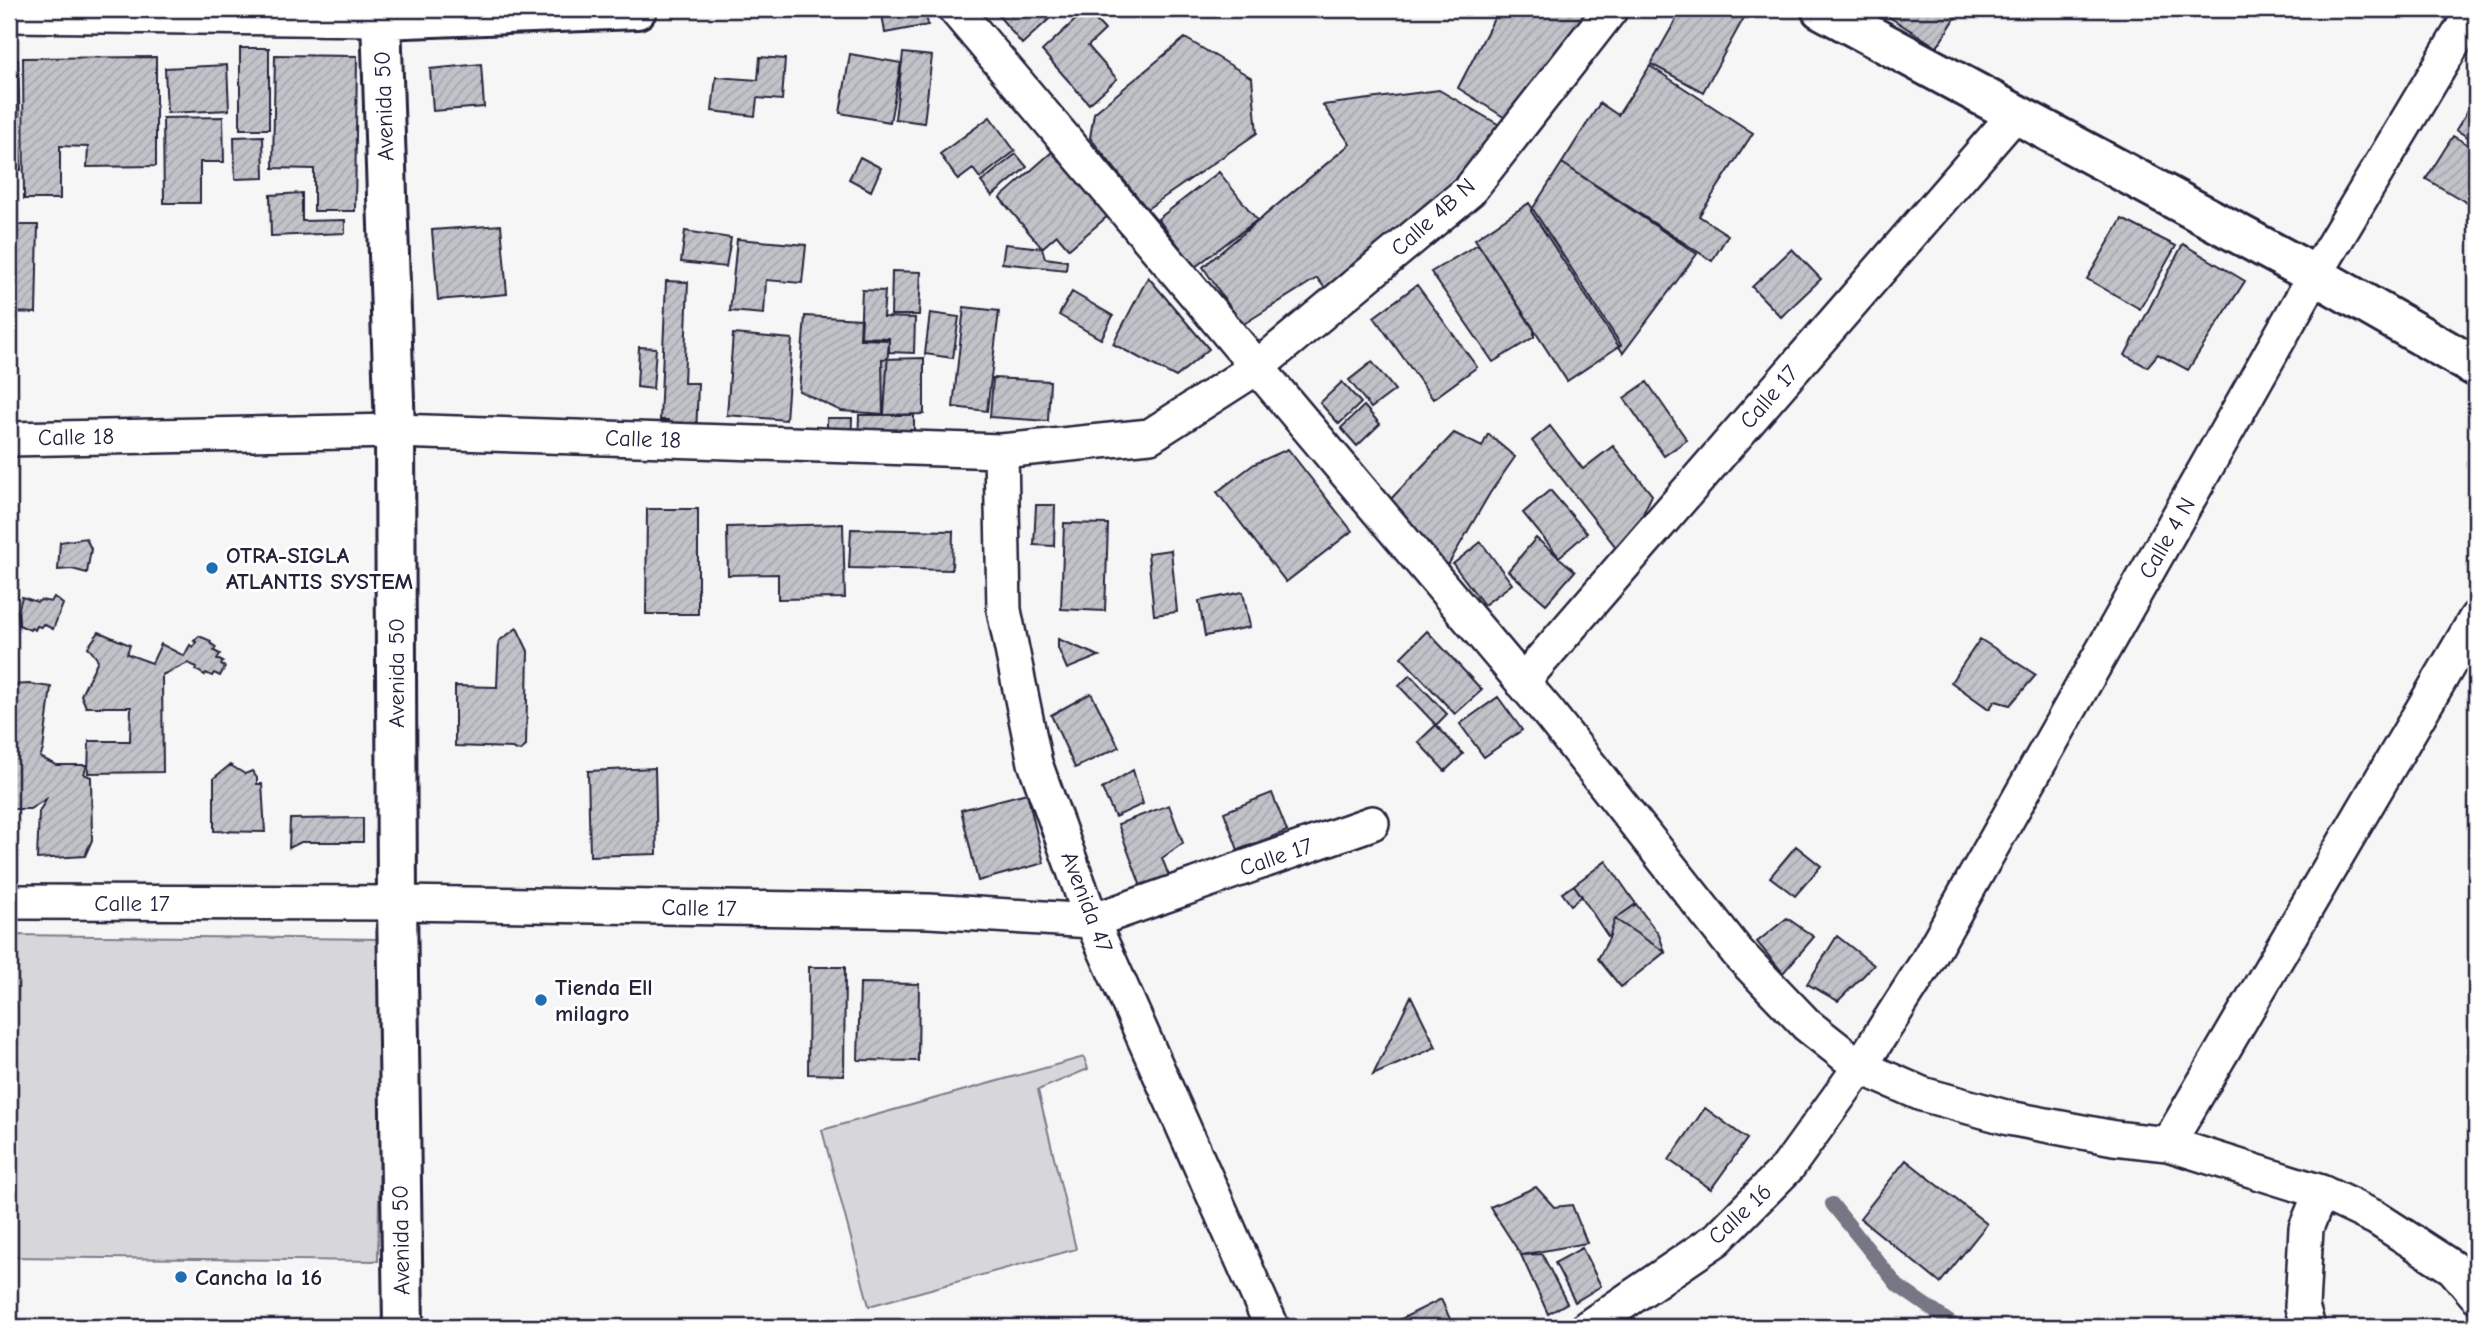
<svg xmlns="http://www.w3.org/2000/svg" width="2485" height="1336" font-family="'Comic Neue',sans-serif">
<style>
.green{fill:#d7d7db;stroke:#7c7c8b;stroke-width:2}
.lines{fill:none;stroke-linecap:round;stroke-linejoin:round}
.stream{stroke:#767685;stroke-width:14}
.building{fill:url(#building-hatch);stroke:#22223b;stroke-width:2}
.street-casing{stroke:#22223b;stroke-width:38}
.secondary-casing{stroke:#22223b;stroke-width:44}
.street{stroke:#fff;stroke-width:33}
.secondary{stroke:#fff;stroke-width:38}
.poi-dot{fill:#1f6fb2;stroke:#fff;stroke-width:2.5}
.labels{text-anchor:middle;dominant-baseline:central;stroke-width:6;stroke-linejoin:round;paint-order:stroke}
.street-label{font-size:23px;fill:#22223b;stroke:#fff}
.poi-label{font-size:23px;font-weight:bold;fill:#22223b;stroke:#fff;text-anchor:start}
</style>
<defs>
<pattern id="building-hatch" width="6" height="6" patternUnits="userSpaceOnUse" patternTransform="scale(1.75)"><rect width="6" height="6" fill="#c2c2c9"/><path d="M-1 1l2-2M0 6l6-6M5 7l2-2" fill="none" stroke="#a6a6ae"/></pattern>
</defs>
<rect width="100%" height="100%" fill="#f6f6f7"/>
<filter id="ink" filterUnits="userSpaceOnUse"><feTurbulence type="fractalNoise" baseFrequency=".0143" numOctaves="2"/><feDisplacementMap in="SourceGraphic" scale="14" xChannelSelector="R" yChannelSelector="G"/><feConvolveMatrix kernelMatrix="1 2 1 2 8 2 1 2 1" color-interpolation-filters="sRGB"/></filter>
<g filter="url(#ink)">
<path class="green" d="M9,935L383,939L378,1261L9,1257Z
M1084,1057L1088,1069L1038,1090L1076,1249L869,1306L822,1130Z"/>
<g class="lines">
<path class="stream" d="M1832,1204L1898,1286L1957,1327"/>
</g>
<path class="building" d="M907,9H925L928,25L885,33L882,14Z
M993,9H1060L1022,44Z
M1493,9H1599L1513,123L1458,88L1498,11Z
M1682,9H1737L1746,14L1703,92L1651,64Z
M1895,9H1961L1937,47L1889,17Z
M1086,10L1105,30L1088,46L1117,79L1089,104L1042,51Z
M1185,38L1252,78L1257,133L1147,209L1090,138L1094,113Z
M240,48H269V129H240Z
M903,53L932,56L924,123L895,119Z
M850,54L901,63L890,122L840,113Z
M275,55L357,56L355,211H314V169L273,168Z
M156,57V166L87,167L88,147L60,146V199H24L23,58Z
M760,57L785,59L782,100L757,98L755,116L712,111L716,77L758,80Z
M9,59H18L21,170H9Z
M481,64L484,107L433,111L430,69Z
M227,65L229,110L167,113L165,68Z
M1650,66L1753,133L1699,216L1728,235L1712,261L1562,163L1600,103L1618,115Z
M1439,90L1508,130L1377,259L1332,297L1317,278L1242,325L1203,267L1350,144L1323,105Z
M2476,97V142L2456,130Z
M223,117L224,162H200V203H164L163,118Z
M990,117L1015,151L980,178L973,169L958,180L940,154Z
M263,136L264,178L235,179L234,137Z
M2453,136L2476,149V208L2426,179Z
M1052,152L1108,216L1069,249L1057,235L1042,248L1000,198Z
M1016,154L1027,167L992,196L981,182Z
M860,157L881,168L871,191L849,179Z
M1562,163L1697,254L1623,353L1531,211Z
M1219,172L1257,220L1195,267L1158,219Z
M302,193V221L345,220V233L271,236L270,195Z
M1529,203L1621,345L1567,381L1475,239Z
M2122,219L2176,246L2140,309L2087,279Z
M9,225H38L36,313L9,312Z
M501,225L507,294L438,300L432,230Z
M685,231L731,238L726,267L681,262Z
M737,239L806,245L802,283L766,280L764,314L730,311Z
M1005,244L1042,248L1045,258L1067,261L1066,270L1002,263Z
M1478,244L1534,329V337L1493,362L1431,272Z
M2183,244L2245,281L2188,370L2158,354L2147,367L2125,355Z
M1792,249L1821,279L1781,317L1752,287Z
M892,271L921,272L919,315H891Z
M1148,277L1209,349L1176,377L1113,344Z
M666,281L688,282L684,383H698L696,438L667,437L668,420H660Z
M1417,285L1477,367L1433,399L1374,317Z
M862,290L885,291L883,317L915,318L914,353L889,352V340L860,339Z
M1072,292L1113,316L1101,339L1059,315Z
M964,307L999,311L987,411L953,407Z
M930,313L959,317L953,358L925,354Z
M805,316L862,319L861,337L889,338L884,414L841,411L799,391Z
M733,334L792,339L786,420L727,415Z
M639,347L656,348L653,389L637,387Z
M924,358V414L883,415L882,359Z
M1372,362L1395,390L1371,408L1349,380Z
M993,378L1050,381L1048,421L990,417Z
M1342,382L1361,403L1339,424L1320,403Z
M1647,382L1687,440L1664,456L1624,398Z
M1364,406L1380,424L1357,446L1341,428Z
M859,415H914V444H858Z
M827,418H852L851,443H827Z
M1550,426L1583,469L1613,446L1652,495L1623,556L1532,441Z
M1454,433L1482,447L1488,434L1515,457L1490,493L1448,565L1385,505Z
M1288,449L1352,531L1286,582L1217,492L1254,464Z
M1550,490L1587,533L1559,557L1523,513Z
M1036,505H1055L1054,546L1034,545Z
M647,509H698V614H646Z
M1064,523L1108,524L1105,611L1061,609Z
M843,524L845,598L778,599V574L728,575L727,527Z
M851,529L953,531L952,570L849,568Z
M86,538L91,549L87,573L72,569L58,570L60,542Z
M1536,538L1575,571L1546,604L1508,571Z
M1481,542L1512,584L1484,605L1453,564Z
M1171,550L1177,612L1154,615L1148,553Z
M1243,592L1250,627L1205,636L1199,601Z
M22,597L37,602L41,600L51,602L54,597L63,604L53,629L43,624L41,627L37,626L35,630L31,628L30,630L19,625L18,611Z
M517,628L528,651L526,746L520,751L512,748L455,746V686L497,687L499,641Z
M1427,631L1482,690L1455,714L1401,657Z
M99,632L130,645L127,654L152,663L161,644L184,656L190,645L193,647L196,642L194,641L199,636L211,641L210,643L216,647L214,651L220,654L217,659L223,662L221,665L225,667L220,676L214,673L212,676L206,673L205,675L196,670L197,667L188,663L162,675L163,772L88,773L89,741H130L131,707H86L81,695L98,660L88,647Z
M1058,639L1099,656L1067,669L1058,648Z
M1980,639L2036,675L2010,705L1995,701L1989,709L1951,682Z
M1410,675L1447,714L1436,725L1399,686Z
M30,684L51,687L43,750L40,757L56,765H87L84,774L91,777L92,840L85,856L37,859L39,812L46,799L30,809H9V685Z
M1091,693L1119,747L1075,768L1051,715Z
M1498,697L1522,730L1484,757L1460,724Z
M1436,725L1463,754L1445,771L1418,742Z
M230,765L245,774L252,771L257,778V784H262L265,832L214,831V778Z
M655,768L657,854L590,856L588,771Z
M1133,770L1143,804L1115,817L1102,789Z
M1027,793L1044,863L978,881L961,810Z
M1272,793L1287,831L1238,850L1224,812Z
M1169,805L1183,843L1162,858L1171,881L1143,892L1118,824Z
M363,818V842H301L289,848L290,819Z
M1796,846L1821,866L1795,896L1770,877Z
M1606,861L1636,904L1615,919L1609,938L1574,885Z
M1574,885L1582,896L1571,905L1562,893Z
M1636,904L1659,935L1665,952L1615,919Z
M1787,918L1814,937L1783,973L1757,942Z
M1615,919L1665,952L1621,987L1598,959L1609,938Z
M1837,936L1874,965L1838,1001L1807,984Z
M809,967H845L844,1075L808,1074Z
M860,983L919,984L918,1061L858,1060Z
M1411,996L1436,1047L1373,1075Z
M1705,1108L1747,1139L1711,1189L1669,1160Z
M1906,1160L1987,1224L1940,1283L1860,1218Z
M1536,1187L1554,1207L1572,1205L1587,1243L1521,1255L1490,1207Z
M1582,1248L1601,1286L1575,1302L1555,1263Z
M1542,1254L1567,1303L1548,1314L1521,1255Z
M1441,1299L1450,1319L1436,1327H1385Z"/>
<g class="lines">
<defs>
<path id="street" d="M955,9L1547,711L1738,953L1807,1025L1860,1067L1922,1094L2009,1118L2114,1138L2168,1144L2321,1192L2376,1218L2453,1268L2476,1295
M9,15L381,19
M9,439L395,431L1001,451L1150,436L1256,368L1469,191L1611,9
M1001,451L1004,610L1035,763L1092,921L1272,1327
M1522,682L2016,113
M9,902L397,903L929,911L1092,921L1372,823
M2168,1144L2476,618
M1588,1327L1717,1239L1788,1167L1860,1067L1925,965L2315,275L2474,9
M2308,1327L2302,1307L2306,1228L2321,1192"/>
<path id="secondary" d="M1821,9L2315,275L2476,367
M403,1327L397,903L395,431L381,19L637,9"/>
</defs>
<use href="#street" class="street-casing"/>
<use href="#secondary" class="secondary-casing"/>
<use href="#street" class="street"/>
<use href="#secondary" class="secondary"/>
</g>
</g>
<g class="poi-dot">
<circle cx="212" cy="568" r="7"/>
<circle cx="541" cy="1000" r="7"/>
<circle cx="181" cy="1277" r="7"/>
</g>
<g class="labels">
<g class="street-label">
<text transform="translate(384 106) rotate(-92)">Avenida 50</text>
<text transform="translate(1433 217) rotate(-42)">Calle 4B N</text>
<text transform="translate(1769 397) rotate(-49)">Calle 17</text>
<text transform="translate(76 437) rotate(-1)">Calle 18</text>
<text transform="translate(643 439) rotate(2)">Calle 18</text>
<text transform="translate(2167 538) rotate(-60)">Calle 4 N</text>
<text transform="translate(396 673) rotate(-90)">Avenida 50</text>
<text transform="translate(1276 857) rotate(-19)">Calle 17</text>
<text transform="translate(1087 902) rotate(69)">Avenida 47</text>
<text x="132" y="903">Calle 17</text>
<text transform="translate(699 908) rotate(1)">Calle 17</text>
<text transform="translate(1740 1214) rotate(-43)">Calle 16</text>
<text transform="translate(401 1240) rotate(-91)">Avenida 50</text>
</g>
<g class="poi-label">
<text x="226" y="555">OTRA-SIGLA<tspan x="226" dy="26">ATLANTIS SYSTEM</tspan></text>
<text x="555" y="987">Tienda Ell<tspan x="555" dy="26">milagro</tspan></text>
<text x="195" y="1277">Cancha la 16</text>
</g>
</g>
<rect width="2485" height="1336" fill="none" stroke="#fff" stroke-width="35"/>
<rect x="18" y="18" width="2450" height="1301" fill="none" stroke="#22223b" stroke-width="2.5" filter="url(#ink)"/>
</svg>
